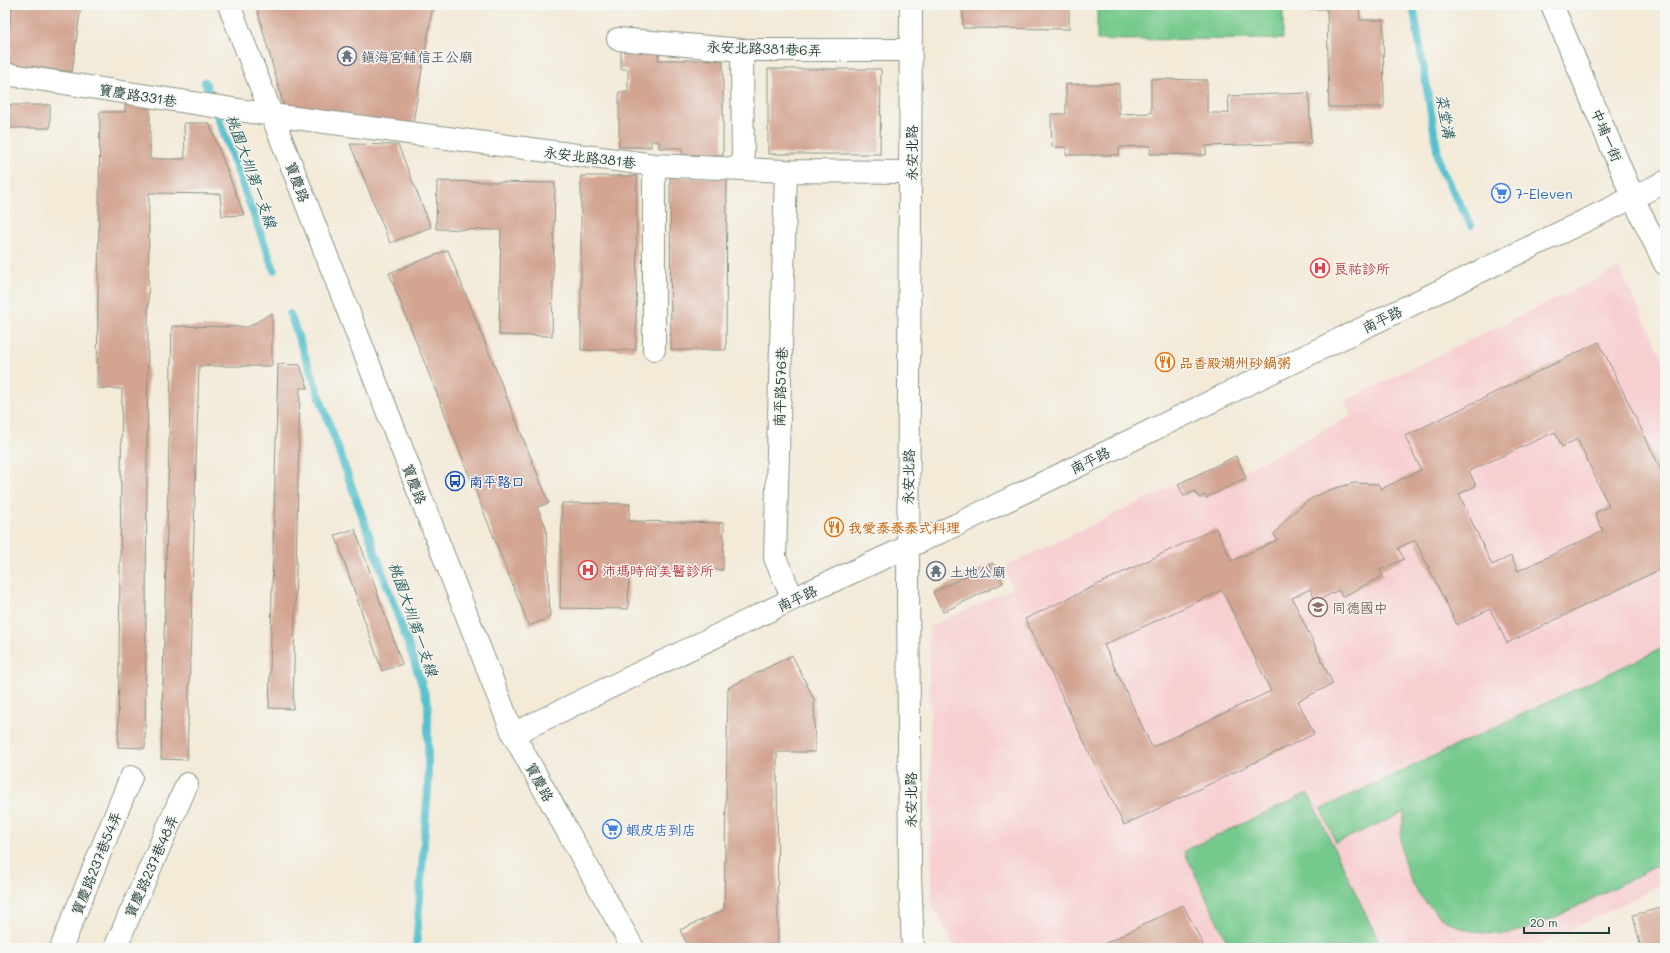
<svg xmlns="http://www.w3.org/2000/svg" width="1670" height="953" font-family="Mali,'LXGW WenKai TC',sans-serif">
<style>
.built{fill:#f7cfd1}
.green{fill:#74c98c;stroke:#4a8360}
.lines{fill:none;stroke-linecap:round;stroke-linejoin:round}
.stream{stroke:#53c0cd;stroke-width:8}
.building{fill:#d3a492;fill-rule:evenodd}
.minor-casing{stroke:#899486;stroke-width:24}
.minor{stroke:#fff;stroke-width:22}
.labels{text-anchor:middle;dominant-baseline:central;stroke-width:3;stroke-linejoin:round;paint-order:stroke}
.street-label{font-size:14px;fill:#1f3d34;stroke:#f6f6f2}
.worship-label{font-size:14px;fill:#5b616d;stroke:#f6f6f2;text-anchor:start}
.shop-label{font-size:14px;fill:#366cbe;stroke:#f6f6f2;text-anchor:start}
.health-label{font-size:14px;fill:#be3a42;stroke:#f6f6f2;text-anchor:start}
.food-label{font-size:14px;fill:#c56008;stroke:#f6f6f2;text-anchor:start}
.transit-label{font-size:14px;fill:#164399;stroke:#f6f6f2;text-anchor:start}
.education-label{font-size:14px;fill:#785e54;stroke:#f6f6f2;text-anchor:start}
.water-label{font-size:15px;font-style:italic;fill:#2c5e5a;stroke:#f6f6f2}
</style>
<rect width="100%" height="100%" fill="#f6f6f2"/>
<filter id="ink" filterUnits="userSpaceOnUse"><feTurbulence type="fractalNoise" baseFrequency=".025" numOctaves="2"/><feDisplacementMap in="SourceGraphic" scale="8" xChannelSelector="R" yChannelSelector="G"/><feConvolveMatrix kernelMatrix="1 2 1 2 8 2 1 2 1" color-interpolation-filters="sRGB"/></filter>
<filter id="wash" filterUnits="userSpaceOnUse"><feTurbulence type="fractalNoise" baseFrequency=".012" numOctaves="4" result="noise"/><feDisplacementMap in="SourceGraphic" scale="16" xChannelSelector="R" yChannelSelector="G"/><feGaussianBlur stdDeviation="0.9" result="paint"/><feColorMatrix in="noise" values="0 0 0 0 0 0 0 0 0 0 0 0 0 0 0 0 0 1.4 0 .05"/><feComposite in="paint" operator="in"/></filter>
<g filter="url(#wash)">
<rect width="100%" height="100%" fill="#f3ead8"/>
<path class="built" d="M1619,268L1665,363V883L1535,948H956L932,906L929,627L1013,588L1004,567L1236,456L1243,471L1352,416L1345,401Z"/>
<path class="green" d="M1097,5H1283V39L1097,40Z
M1665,647V862C1639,875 1612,888 1586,902C1547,921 1517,942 1472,931C1456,927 1441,919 1430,907C1410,887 1400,861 1401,833C1402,826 1404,819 1405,812L1336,843L1321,809Z
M1308,793L1382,948H1230L1184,851Z"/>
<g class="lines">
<path class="stream" d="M1413,5L1440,167L1471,225
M205,82L274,270
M290,314L413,658L428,703V788L416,948"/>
</g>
<g id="blocks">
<path class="building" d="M12,5H81L72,72L5,63Z
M256,5H433L411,134L284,107Z
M963,5H1069V29L963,28Z
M1290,5H1359L1360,20H1383L1384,107H1329L1327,9L1290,10Z
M621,50H659L658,60H723V155H682V148H659V141H651V147H619V92H628V69H621Z
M768,69H881L880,154H768Z
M1151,79L1207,80V113H1229L1228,96L1309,93L1311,143L1206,146V155L1150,154L1151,146L1119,147V155H1066V147H1052L1051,114H1066V84H1119V114L1151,113Z
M125,102L150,104V159H185L184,123H209L244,215L222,216L220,194L149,193L145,748L118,747L122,389L97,388L100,112H125Z
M5,105H50V128H5Z
M350,144L398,145L431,227L390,243Z
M581,176H637L636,350H581Z
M670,177H727L726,350H671Z
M437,181L555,183L552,336L499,335L501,230L436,229Z
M448,250L549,503L537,507L546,527L550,617L529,626L389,273Z
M272,313V366H199L187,760L161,759L172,326L248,327Z
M1599,342L1665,478V567L1507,643L1490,609L1457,625L1415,540L1398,548L1404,559L1380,570L1383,576L1342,597L1339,590L1316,601L1310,589L1292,598L1333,684L1298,701L1314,734L1124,825L1025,619L1216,528L1232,561L1277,540L1274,534L1290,515L1309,500L1329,490L1354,483L1378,484L1381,489L1421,470L1405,436ZM1555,432L1562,447L1577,439L1609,506L1595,513L1603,531L1518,571L1511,556L1492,565L1459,494L1476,486L1469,471ZM1222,590L1271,691L1152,747L1104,645Z
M278,364L300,365L308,388H300L293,709L269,708Z
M1236,456L1246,478L1206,498L1205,495L1199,498L1195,491L1184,496L1178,484Z
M562,503L630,504L629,521L724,523L723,570L629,568L628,609L560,608Z
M355,529L402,664L382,671L335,535Z
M993,563L1003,583L943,612L933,592Z
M792,655L814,699L815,752H777L778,948H689L680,930L724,910L728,688Z
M1183,905L1205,948H1096Z
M1665,907V948H1641L1633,915Z"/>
</g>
</g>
<g filter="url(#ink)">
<use href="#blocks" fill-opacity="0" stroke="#899486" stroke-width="1"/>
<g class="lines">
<defs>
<path id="minor" d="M229,5L513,734L633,948
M911,5L908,583L910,875L913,948
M1552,5L1633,198L1665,264
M618,39L742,50H910
M742,50L743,169
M5,74L272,115L654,165L786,171L911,172
M654,165V349
M786,171L775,558L793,599
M513,734L793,599L956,525L1665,182
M61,948L131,777
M115,948L187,784"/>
</defs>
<use href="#minor" class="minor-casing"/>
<use href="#minor" class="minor"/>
</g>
</g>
<defs>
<symbol id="temple-ring" viewBox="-11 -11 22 22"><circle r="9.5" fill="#f6f6f2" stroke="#6b7280" stroke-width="1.5"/><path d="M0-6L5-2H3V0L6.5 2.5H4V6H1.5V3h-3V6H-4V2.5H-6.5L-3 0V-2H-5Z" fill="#6b7280"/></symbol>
<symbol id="supermarket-ring" viewBox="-11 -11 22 22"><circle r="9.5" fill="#f6f6f2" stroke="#3f7fe0" stroke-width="1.5"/><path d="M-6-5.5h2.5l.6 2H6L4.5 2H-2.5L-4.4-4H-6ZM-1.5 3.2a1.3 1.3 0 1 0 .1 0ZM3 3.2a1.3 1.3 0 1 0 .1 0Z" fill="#3f7fe0"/></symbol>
<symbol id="hospital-ring" viewBox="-11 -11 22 22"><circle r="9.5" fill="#f6f6f2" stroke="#e0444e" stroke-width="1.5"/><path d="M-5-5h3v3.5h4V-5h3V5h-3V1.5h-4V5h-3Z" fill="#e0444e"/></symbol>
<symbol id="restaurant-ring" viewBox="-11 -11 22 22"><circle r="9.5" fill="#f6f6f2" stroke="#e8710a" stroke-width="1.5"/><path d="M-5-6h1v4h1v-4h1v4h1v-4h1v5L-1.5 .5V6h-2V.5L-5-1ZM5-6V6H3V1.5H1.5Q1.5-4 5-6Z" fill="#e8710a"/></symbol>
<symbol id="bus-ring" viewBox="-11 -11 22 22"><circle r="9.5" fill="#f6f6f2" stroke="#1a4fb4" stroke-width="1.5"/><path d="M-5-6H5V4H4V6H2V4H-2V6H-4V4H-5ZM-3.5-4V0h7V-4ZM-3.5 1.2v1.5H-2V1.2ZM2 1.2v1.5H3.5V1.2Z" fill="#1a4fb4"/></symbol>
<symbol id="school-ring" viewBox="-11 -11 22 22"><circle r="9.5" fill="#f6f6f2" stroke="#8d6e63" stroke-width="1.5"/><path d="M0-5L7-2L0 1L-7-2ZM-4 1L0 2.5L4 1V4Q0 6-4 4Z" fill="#8d6e63"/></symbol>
</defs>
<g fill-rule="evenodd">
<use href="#temple-ring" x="336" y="45" width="22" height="22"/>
<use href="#supermarket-ring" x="1490" y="182" width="22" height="22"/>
<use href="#hospital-ring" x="1309" y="257" width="22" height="22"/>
<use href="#restaurant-ring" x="1154" y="351" width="22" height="22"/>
<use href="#bus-ring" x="444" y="470" width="22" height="22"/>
<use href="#restaurant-ring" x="823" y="516" width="22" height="22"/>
<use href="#hospital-ring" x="577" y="559" width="22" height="22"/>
<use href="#temple-ring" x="925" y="560" width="22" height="22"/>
<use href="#school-ring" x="1307" y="596" width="22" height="22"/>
<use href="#supermarket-ring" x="601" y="818" width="22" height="22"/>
</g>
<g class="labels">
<g class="street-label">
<text transform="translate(764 48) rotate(2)">永安北路381巷6弄</text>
<text transform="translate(138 95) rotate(9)">寶慶路331巷</text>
<text transform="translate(1607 135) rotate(67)">中埔一街</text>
<text transform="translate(911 153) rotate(-90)">永安北路</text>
<text transform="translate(590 157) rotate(7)">永安北路381巷</text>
<text transform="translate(298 182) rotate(69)">寶慶路</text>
<text transform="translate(1382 319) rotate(-26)">南平路</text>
<text transform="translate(780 387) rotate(-88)">南平路576巷</text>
<text transform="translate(1090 460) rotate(-26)">南平路</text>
<text transform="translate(908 477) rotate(-89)">永安北路</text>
<text transform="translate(415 484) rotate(69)">寶慶路</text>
<text transform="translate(797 598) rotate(-25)">南平路</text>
<text transform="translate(540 782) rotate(61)">寶慶路</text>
<text transform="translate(910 800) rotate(-90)">永安北路</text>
<text transform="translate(96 863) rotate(-68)">寶慶路237巷54弄</text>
<text transform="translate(151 866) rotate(-66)">寶慶路237巷48弄</text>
</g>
<g class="worship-label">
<text x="361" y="56">鎮海宮輔信王公廟</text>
<text x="950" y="571">土地公廟</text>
</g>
<g class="shop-label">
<text x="1515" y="193">7-Eleven</text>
<text x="626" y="829">蝦皮店到店</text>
</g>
<g class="health-label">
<text x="1334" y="268">良祐診所</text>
<text x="602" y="570">沛瑪時尚美醫診所</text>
</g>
<g class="food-label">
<text x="1179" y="362">品香殿潮州砂鍋粥</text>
<text x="848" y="527">我愛泰泰泰式料理</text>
</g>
<g class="transit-label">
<text x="469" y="481">南平路口</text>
</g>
<g class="education-label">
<text x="1332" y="607">同德國中</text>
</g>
<g class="water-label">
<text transform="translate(1446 116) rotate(80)">菜堂溝</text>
<text transform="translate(252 171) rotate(70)">桃園大圳第一支線</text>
<text transform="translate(414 619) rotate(71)">桃園大圳第一支線</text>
</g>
</g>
<rect width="1670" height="953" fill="none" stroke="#f6f6f2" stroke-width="20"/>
<path d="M1524 927v6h85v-6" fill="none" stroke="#1f3d34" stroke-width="2"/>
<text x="1530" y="927" font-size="12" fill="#1f3d34" stroke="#f6f6f2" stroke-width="3" paint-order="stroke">20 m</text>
</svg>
